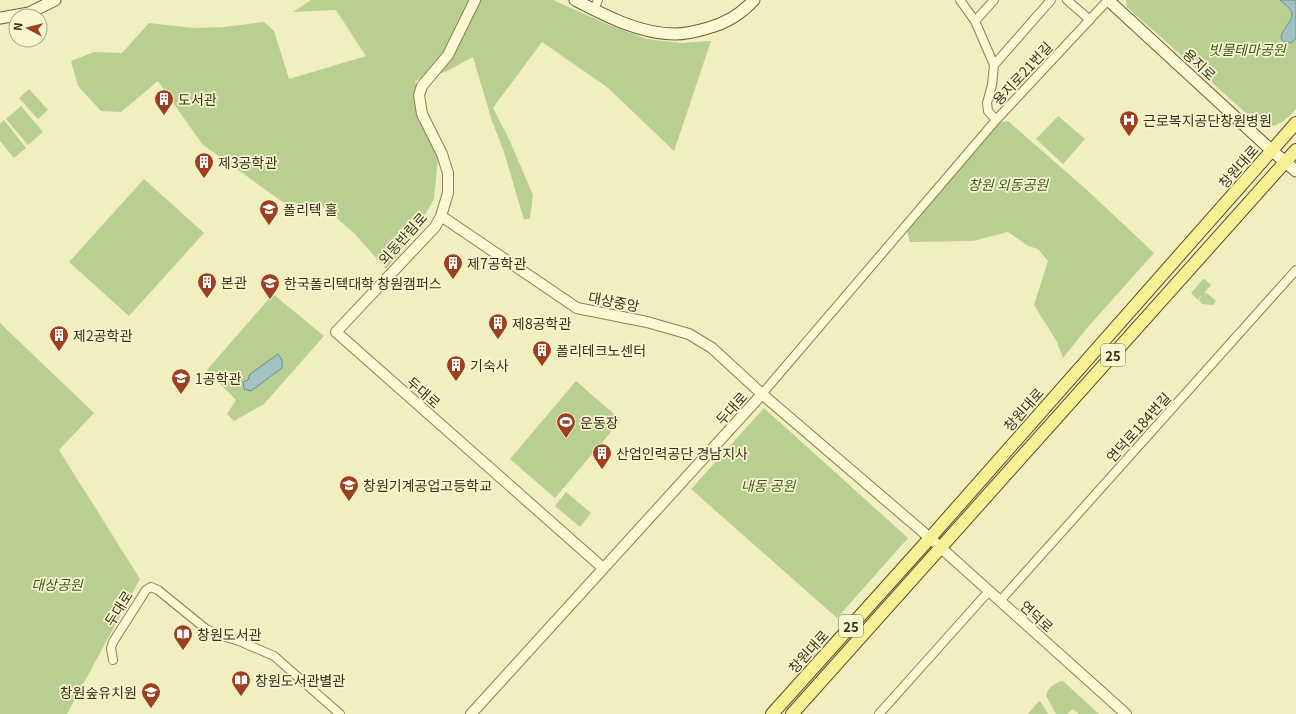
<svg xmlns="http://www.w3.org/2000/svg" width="1296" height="714" font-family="Georgia,'Noto Sans KR',serif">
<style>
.green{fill:#b9cf92}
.water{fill:#a2c2c1;stroke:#699090}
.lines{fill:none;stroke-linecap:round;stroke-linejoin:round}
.minor-casing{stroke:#8a7f56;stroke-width:10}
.tertiary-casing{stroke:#8a7f56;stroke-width:12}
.secondary-casing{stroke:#6c5f3a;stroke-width:13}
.primary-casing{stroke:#584b2b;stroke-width:14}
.minor{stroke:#fbf9d3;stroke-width:8}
.tertiary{stroke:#fbf9d3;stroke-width:10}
.secondary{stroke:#fbf9d3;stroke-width:11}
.primary{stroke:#f7f094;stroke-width:12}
.labels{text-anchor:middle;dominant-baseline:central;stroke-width:3.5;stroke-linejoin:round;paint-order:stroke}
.shield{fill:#f7f6cf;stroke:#726c52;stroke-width:1}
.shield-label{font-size:13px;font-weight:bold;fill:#39311c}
.park-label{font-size:14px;font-style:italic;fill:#3c5721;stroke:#f7f6cf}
.street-label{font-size:14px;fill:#39311c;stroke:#f7f6cf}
.poi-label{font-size:14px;fill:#39311c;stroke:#f7f6cf;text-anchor:start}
</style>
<rect width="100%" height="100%" fill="#f1eebf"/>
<path class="green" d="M311,0H553L609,25L647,39L680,43L711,41L674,151L607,87L542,42L493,108L509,139L533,195L530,218L524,220L504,152L492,121L473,57L445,72L415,81L438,159L434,199L415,232L386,269L354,233L318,202L298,213L202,144L158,81L121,112L101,111L78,86L71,61L94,52L122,53L149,23L193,28L224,27L264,22L274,31L289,79L366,56L336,10L293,12Z
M1126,0H1296V109C1283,123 1274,132 1255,121L1127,7Z
M29,89L48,110L38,119L19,98Z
M21,106L43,132L28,145L6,119Z
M1058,116L1085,139L1063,164L1036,139Z
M4,120L26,148L14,158L0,141V124Z
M1008,121L1088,191L1154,253L1087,328L1063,358L1056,340L1034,305L1048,261L1038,249L1028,246L1008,232L973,241L910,242L906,228L996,123Z
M144,179L204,233L129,316L69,262Z
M1203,279L1206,280L1211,285L1204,293L1208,294L1216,301L1213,305L1202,304L1199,300L1202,294L1198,300L1191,293Z
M273,294L324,336L264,404L234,421L227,414L236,400L207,370Z
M0,323L94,413L59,450L140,579L67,714H0Z
M576,381L621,420L555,498L510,459Z
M764,408L908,538L837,618L691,489Z
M566,492L591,513L580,527L555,506Z
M1062,681L1064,682L1099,714H1079L1073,709L1067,714H1056L1046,696C1047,688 1055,683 1062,681Z
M1039,701L1041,702L1048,714H1028Z"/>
<path class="water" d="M1280,0H1296V39L1291,43C1268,41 1292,25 1292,15C1292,8 1284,4 1280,0Z
M278,354L282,360V368L251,391L244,389L243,382L248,380L250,374Z"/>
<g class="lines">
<defs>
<path id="minor" d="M960,0L975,21L994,65L992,85L987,103L988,111L996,120L1108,0
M1067,0L1090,20
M594,10L598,0
M975,21L994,0
M994,65L1051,0
M762,394L996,120
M1000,601L1296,270
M113,660L111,648L113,642L146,590L151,587L158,590L206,629L219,635L239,641L274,656L340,714
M879,714L989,591"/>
<path id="tertiary" d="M475,0L448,55L422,86L419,95L422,114L442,154L448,173V193L441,216L435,227L336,332L603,568
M441,216L577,308L647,322L689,334L712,348L762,394
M471,714L762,394L930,538L1126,714"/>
<path id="secondary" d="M575,0C606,16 640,34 675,34C686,34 698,31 708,28C727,23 741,14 754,0
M1108,0L1271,150L1296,171
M0,18L29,13L55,0"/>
<path id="primary" d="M772,714L930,538L1296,123
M792,714L1296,150"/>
</defs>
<use href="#minor" class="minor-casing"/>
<use href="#tertiary" class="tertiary-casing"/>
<use href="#secondary" class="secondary-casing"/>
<use href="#primary" class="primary-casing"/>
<use href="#minor" class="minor"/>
<use href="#tertiary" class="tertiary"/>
<use href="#secondary" class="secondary"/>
<use href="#primary" class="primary"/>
</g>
<defs>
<symbol id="building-pin" viewBox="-11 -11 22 30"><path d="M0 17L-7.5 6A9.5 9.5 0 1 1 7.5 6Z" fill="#9d4022" stroke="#f7f6cf"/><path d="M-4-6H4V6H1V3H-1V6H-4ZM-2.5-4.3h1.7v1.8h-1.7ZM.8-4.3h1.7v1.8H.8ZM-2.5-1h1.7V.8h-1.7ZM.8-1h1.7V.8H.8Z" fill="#fff"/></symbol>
<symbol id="hospital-pin" viewBox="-11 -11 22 30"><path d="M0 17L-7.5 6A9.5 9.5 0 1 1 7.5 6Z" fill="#9d4022" stroke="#f7f6cf"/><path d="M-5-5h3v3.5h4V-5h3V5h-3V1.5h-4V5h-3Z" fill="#fff"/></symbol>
<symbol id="university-pin" viewBox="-11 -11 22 30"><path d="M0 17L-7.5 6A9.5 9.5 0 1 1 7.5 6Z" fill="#9d4022" stroke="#f7f6cf"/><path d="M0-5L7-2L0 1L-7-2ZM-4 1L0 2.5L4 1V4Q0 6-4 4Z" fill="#fff"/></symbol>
<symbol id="stadium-pin" viewBox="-11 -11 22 30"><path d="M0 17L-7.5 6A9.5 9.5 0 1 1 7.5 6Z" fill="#9d4022" stroke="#f7f6cf"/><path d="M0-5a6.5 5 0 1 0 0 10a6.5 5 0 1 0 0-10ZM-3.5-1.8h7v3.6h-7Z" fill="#fff"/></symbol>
<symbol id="school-pin" viewBox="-11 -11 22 30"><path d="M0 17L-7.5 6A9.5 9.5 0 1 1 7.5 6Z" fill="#9d4022" stroke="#f7f6cf"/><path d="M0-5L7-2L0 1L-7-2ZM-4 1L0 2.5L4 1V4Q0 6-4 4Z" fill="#fff"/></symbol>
<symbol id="library-pin" viewBox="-11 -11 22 30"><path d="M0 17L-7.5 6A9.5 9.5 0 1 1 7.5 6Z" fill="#9d4022" stroke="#f7f6cf"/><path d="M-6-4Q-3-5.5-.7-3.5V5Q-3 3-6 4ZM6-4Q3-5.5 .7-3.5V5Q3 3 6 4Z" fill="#fff"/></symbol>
</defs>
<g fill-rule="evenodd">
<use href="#building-pin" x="153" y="88" width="22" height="30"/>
<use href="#hospital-pin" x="1118" y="109" width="22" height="30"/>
<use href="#building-pin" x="193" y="151" width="22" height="30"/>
<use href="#university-pin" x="258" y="198" width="22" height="30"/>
<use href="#building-pin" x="442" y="252" width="22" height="30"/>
<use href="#building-pin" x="196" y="271" width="22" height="30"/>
<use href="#university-pin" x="259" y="272" width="22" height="30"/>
<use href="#building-pin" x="487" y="312" width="22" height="30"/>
<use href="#building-pin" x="48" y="324" width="22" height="30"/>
<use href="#building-pin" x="531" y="339" width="22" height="30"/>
<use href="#building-pin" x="445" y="354" width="22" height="30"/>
<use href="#university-pin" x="170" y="367" width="22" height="30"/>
<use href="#stadium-pin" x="555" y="411" width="22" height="30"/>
<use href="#building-pin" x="591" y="442" width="22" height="30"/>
<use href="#school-pin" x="338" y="474" width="22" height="30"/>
<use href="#library-pin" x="172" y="623" width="22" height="30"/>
<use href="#library-pin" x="230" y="669" width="22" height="30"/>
<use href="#school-pin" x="140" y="681" width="22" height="30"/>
</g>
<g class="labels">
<g class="shield">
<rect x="1101" y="344" width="24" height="22" rx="3"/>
<rect x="839" y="615" width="24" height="22" rx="3"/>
</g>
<g class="shield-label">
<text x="1113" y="355">25</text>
<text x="851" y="626">25</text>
</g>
<g class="park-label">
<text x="1247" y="49">빗물테마공원</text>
<text x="1008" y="184">창원 외동공원</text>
<text x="768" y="485">내동 공원</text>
<text x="57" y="584">대상공원</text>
</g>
<g class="street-label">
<text transform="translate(1200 64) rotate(43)">용지로</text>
<text transform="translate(1022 73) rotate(-47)">용지로21번길</text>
<text transform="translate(1238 166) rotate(-49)">창원대로</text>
<text transform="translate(402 238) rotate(-48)">외동반림로</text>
<text transform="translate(614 301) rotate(11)">대상중앙</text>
<text transform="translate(424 392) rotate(41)">두대로</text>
<text transform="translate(731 408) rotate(-48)">두대로</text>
<text transform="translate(1023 409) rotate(-49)">창원대로</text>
<text transform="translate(1138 427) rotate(-48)">연덕로184번길</text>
<text transform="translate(118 608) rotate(-58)">두대로</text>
<text transform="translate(1037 616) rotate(42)">연덕로</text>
<text transform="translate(808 651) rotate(-48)">창원대로</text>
</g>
<g class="poi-label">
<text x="178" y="99">도서관</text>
<text x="1143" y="120">근로복지공단창원병원</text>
<text x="218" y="162">제3공학관</text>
<text x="283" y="209">폴리텍 홀</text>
<text x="467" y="263">제7공학관</text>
<text x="221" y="282">본관</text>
<text x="284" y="283">한국폴리텍대학 창원캠퍼스</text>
<text x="512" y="323">제8공학관</text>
<text x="73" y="335">제2공학관</text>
<text x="556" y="350">폴리테크노센터</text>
<text x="470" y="365">기숙사</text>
<text x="195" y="378">1공학관</text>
<text x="580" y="422">운동장</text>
<text x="616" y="453">산업인력공단 경남지사</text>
<text x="363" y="485">창원기계공업고등학교</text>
<text x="197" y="634">창원도서관</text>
<text x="255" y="680">창원도서관별관</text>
<text x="137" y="692" text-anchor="end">창원숲유치원</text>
</g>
</g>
<g transform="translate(28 28) rotate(277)"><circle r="19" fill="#f7f6cf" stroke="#aba787"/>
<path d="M0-3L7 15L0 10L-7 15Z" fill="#9d4022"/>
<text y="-6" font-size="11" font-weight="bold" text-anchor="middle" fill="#39311c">N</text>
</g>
</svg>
